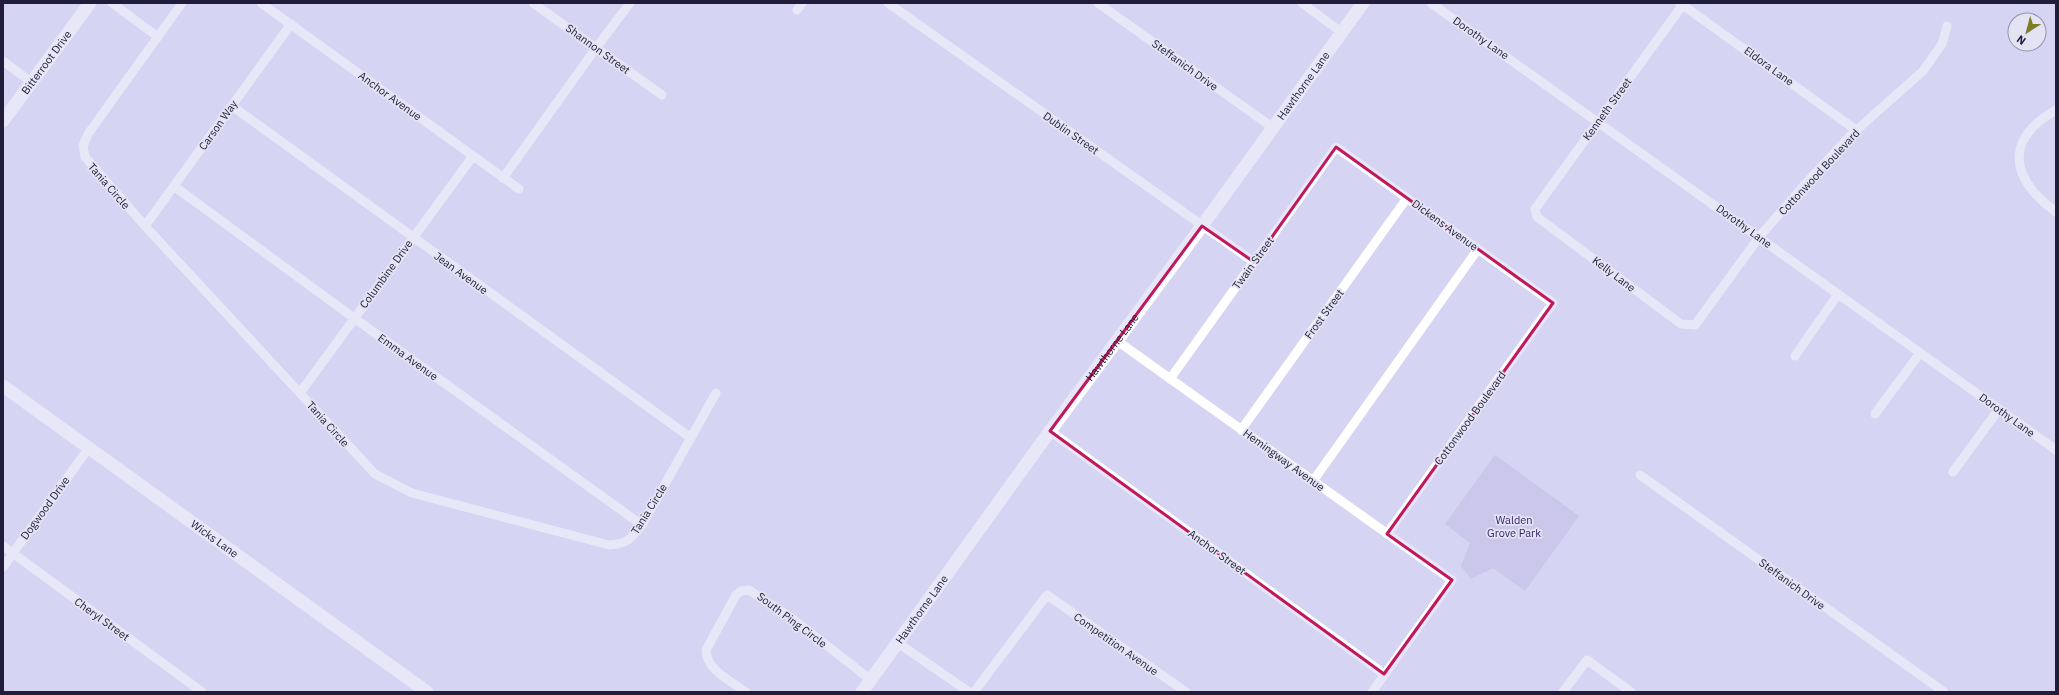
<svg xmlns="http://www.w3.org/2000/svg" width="2059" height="695" font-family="'IBM Plex Sans',sans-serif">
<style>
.green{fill:#bcb8df}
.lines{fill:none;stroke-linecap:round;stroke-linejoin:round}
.street{stroke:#fff;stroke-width:9}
.secondary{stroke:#fff;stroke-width:13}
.marked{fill:none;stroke:#c2185b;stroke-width:3;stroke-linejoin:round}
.labels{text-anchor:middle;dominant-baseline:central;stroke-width:3.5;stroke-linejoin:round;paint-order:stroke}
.street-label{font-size:11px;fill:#211c39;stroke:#e4e3f3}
.park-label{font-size:11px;fill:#35236a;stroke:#e4e3f3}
</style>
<rect width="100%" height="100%" fill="#d6d4f3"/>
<path class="green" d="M1495,455L1579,516L1525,591L1493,568L1471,579L1461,566L1470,543L1445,524Z"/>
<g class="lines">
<path class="street" d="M112,3L158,37
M182,3L88,134L83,146L85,157L145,226L375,474L412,493L609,545C627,544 631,539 642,525L716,393
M261,3L519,189
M533,3L662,95
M888,3L1254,262
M1098,3L1272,127
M1302,3L1341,32
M1431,3L2056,450
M1680,3L1856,130
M1684,3L1535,209L1537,217L1681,324L1695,325L1760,236L1806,183L1851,135L1923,71L1942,44L1947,26
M797,10L802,3
M3,61L31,82
M232,106L691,438
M2056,110C2003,140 2011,179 2056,212
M503,178L596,48L630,3
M175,187L354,318L642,525
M145,226L291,24
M1116,340L1452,580L1372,692
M1795,356L1838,294
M1170,379L1336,147L1553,303L1387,534
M300,393L473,156
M1875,414L1920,353
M1241,430L1407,198
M1050,431L1384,674
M1953,472L1999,409
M1640,475L1944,692
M1313,481L1478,249
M3,546L202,692
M3,567L88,449
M898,643L969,692
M746,692C731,681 706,670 706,650L736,595L741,591L749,590L793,619L871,680
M974,692L1047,595L1186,692
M1563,692L1587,660L1631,692"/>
<g class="secondary">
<path id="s1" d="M3,121L90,3"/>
<path id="s2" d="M3,386L427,692"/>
<path id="s3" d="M862,692L1050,431L1202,226L1363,3"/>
</g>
</g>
<path d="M0 0H2059V695H0ZM1336,147L1553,303L1387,534L1452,580L1384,674L1050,431L1202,226L1254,262Z" fill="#d6d4f3" fill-opacity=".55" fill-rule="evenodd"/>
<path class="marked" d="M1336,147L1553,303L1387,534L1452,580L1384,674L1050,431L1202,226L1254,262Z"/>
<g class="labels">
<g class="street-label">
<text transform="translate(1481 38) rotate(35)">Dorothy Lane</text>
<text transform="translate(598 49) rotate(36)">Shannon Street</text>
<text stroke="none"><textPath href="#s1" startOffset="73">Bitterroot Drive</textPath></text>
<text transform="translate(1185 65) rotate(36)">Steffanich Drive</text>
<text transform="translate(1769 66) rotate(36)">Eldora Lane</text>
<text stroke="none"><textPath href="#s3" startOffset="750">Hawthorne Lane</textPath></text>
<text transform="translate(390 96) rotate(36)">Anchor Avenue</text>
<text transform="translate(1607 109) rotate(-54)">Kenneth Street</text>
<text transform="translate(218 125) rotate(-55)">Carson Way</text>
<text transform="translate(1071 133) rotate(35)">Dublin Street</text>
<text transform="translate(1819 172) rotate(-47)">Cottonwood Boulevard</text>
<text transform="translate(109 186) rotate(49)">Tania Circle</text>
<text transform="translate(1445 225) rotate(36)">Dickens Avenue</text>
<text transform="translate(1744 226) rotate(36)">Dorothy Lane</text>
<text transform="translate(1253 263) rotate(-54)">Twain Street</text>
<text transform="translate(461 273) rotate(36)">Jean Avenue</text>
<text transform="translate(386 274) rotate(-54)">Columbine Drive</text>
<text transform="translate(1614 274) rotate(37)">Kelly Lane</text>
<text transform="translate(1324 314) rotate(-54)">Frost Street</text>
<text stroke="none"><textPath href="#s3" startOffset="426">Hawthorne Lane</textPath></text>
<text transform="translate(408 357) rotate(36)">Emma Avenue</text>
<text transform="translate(2007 415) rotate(36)">Dorothy Lane</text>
<text transform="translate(1470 418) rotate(-54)">Cottonwood Boulevard</text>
<text transform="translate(328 424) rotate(48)">Tania Circle</text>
<text transform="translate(1284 460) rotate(36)">Hemingway Avenue</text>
<text transform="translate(45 508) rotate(-54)">Dogwood Drive</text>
<text transform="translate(649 509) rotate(-58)">Tania Circle</text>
<text stroke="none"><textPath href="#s2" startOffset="261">Wicks Lane</textPath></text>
<text transform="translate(1217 552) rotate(36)">Anchor Street</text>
<text transform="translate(1792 584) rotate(36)">Steffanich Drive</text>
<text stroke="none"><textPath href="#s3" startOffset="102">Hawthorne Lane</textPath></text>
<text transform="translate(102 619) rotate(36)">Cheryl Street</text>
<text transform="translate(792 620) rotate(37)">South Ping Circle</text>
<text transform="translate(1116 644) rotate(35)">Competition Avenue</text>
</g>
<g class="park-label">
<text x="1514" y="520">Walden<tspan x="1514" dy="13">Grove Park</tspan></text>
</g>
</g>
<rect width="2059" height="695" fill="none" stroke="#211c39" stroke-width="8"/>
<g transform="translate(2027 32) rotate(216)"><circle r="19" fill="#e4e3f3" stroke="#9693a9"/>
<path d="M0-3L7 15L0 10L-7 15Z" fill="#7d7d25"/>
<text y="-6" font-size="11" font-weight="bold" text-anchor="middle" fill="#211c39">N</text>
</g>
</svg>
